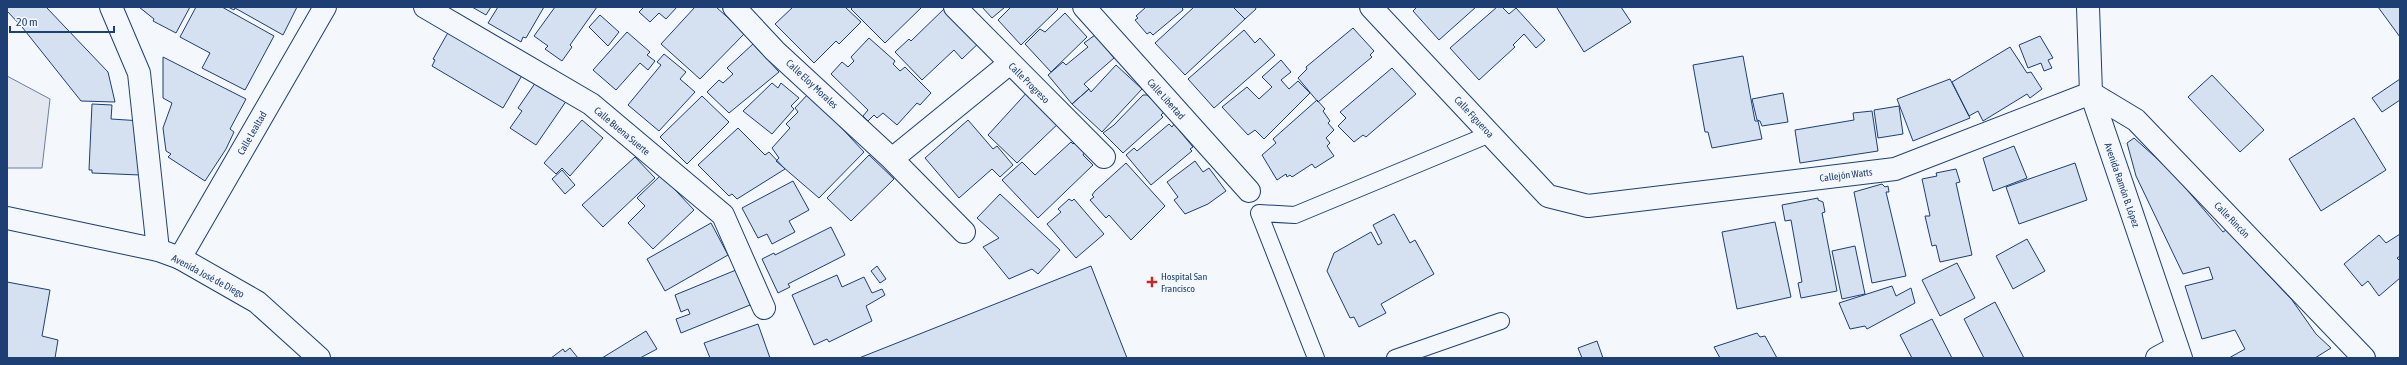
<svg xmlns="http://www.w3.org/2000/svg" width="2407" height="365" font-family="'Asap Condensed',sans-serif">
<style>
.parking{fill:#e3e8f0;stroke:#687fa3}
.building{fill:#d5e0f0;stroke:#1d3f73}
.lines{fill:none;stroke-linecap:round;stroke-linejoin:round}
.service-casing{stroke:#1d3f73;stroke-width:18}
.minor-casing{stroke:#1d3f73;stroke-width:24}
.tertiary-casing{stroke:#1d3f73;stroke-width:24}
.service{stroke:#f4f7fb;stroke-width:16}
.minor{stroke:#f4f7fb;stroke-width:22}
.tertiary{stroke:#f4f7fb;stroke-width:22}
.poi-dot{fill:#c62828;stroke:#f4f7fb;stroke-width:1.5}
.labels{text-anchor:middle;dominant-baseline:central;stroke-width:3;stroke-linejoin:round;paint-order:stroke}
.street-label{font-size:10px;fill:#1d3f73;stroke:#f4f7fb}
.poi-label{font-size:10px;fill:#1d3f73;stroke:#f4f7fb;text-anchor:start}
</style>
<rect width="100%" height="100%" fill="#f4f7fb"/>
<path class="parking" d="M7,76L50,99L42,168H7Z"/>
<path class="building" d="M7,7H46L108,72L115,102L81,101L22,27L7,11Z
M139,7H190L176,33L153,21L154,19Z
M196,7H222L274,36L245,90L202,68L210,53L180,37Z
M228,7H297L283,35L235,8L234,10Z
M472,7H491L486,15Z
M498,7H544L526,38L523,37L521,42L488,23Z
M555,7H597L570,45L572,47L562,61L545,49L548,46L534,36Z
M644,7H677L666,19L659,13L650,22L639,12Z
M695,7H716L745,33L700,79L661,44Z
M793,7H845L861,22L839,44L836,41L814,63L775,24Z
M853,7H922L885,43L851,9Z
M946,7L983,39L962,59L954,50L922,80L895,52L909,39L911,41Z
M982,7H1005L992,18Z
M1011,7H1056L1058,9L1021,45L998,20Z
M1146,7H1182L1183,10L1153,35L1150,32L1147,34L1135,20L1138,18L1136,16Z
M1194,7H1233L1245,19L1185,75L1155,43Z
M1233,7H1255L1256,9L1245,19Z
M1417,7H1476L1439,40L1413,11Z
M1497,7H1502L1509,14L1516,8L1545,40L1536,48L1524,34L1513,45L1515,47L1479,80L1450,48Z
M1558,7H1621L1631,22L1584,52L1557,8Z
M2378,7H2400V37Z
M1065,13L1087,37L1051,72L1025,44L1040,29L1045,32Z
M600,15L619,32L608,46L589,27Z
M1353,28L1374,51L1370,55L1372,57L1318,102L1298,78L1307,69L1306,67Z
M450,29L524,72L503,108L432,66L435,60L433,59Z
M1244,30L1255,43L1260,38L1275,55L1214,108L1188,79Z
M627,32L650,52L647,55L655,61L648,70L640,63L616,90L593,70Z
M1095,35L1114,58L1084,84L1089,89L1072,104L1048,75L1063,62L1066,65L1088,47L1084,43Z
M2040,36L2053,58L2048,60L2052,68L2044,71L2041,63L2028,68L2019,45Z
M869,38L895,61L893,64L900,71L905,67L931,93L920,105L917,103L897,125L883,113L877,118L874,115L868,121L863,116L868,110L831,74L842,62L848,67L854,61L851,57Z
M753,44L779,72L729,113L707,92L719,80L723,83L733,74L727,68Z
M2010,47L2027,73L2031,72L2042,89L2030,98L2027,94L1983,121L1978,111L1969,116L1952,82Z
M664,54L686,72L680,79L695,92L659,131L628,105L661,65L657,62Z
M1743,56L1755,121H1758L1762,139L1712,148L1708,132H1705L1693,65Z
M163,57L246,99L230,129L234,132L226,149L205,181L168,157L171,154L166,151L163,128L172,103L163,98Z
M1281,60L1291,72L1281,80L1289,89L1298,81L1310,93L1264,139L1255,130L1248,135L1222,107L1247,87L1259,99L1272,87L1262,77Z
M1116,65L1142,89L1102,132L1072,104L1089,89L1091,92Z
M1392,68L1416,94L1366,137L1363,135L1354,142L1338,126L1346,118L1340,112Z
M2212,75L2264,130L2240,152L2188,97Z
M538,79L567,100L536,145L510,128L522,111L518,108Z
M1950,79L1970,118L1913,141L1897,99Z
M2400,79V100L2382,112L2372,98Z
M772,83L778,88L781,83L799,98L791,106L794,109L772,134L743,111Z
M1030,89L1062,120L1017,163L988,135Z
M809,93L864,152L819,198L776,161L779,158L772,148L790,128L786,124L798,112L795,108Z
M1783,93L1788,122L1762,126L1760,121L1757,120L1752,99Z
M1143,95H1147L1164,112L1161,115L1163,117L1123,153L1103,133L1114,125Z
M702,96L729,122L687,164L660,137Z
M1317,100L1325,109L1323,111L1330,121L1328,123L1334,130L1326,138L1330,143L1327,146L1334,156L1315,168L1312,164L1292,177L1290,175L1287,177L1286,174L1277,180L1262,155L1276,143L1273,139Z
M92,104L112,105L111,119L142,121L140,175L92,173V170H89Z
M1899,106L1903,134L1878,138L1874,110Z
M1872,111L1878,151L1800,163L1795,130L1854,120L1853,113Z
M2354,118L2386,170L2321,211L2289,159Z
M582,120L603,138L570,176L562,168L556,174L544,163Z
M968,120L993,149L997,146L1013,165L1000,177L992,169L959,198L925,158Z
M1169,124L1172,127L1174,124L1193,147L1190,149L1192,151L1151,185L1126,155L1134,148L1137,151Z
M738,128L765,155L769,152L785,169L737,199L732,194L729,196L698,165Z
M2134,138L2163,164L2164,163L2223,232L2226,230L2292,300L2316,334L2331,348L2315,358H2229L2245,349L2235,330L2202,339L2185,286L2213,279L2209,267L2183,274L2136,176L2127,143Z
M1077,140L1086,150L1083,155L1093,165L1038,218L1002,180L1022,162L1035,175L1071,142L1073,144Z
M2014,146L2027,178L1993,191L1983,158Z
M869,155L894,179L851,221L827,198Z
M635,157L655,178L603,227L582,205Z
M1195,161L1203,172L1209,168L1226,191L1208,204L1185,214L1174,200L1178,197L1167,182Z
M1126,163L1165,206L1131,240L1109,215L1106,218L1090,200L1094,197L1092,195L1095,191Z
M2075,163L2087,200L2019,224L2006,187Z
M1956,169L1960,182L1956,183L1972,255L1940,262L1936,245L1932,246L1925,216H1930L1922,179L1937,176L1936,173Z
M562,170L575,185L565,194L552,179Z
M661,175L694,210L653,249L628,223L645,206L637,198Z
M793,181L809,210L789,221L795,232L772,244L767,234L758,238L742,208Z
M1882,184L1885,187L1888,186L1889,192H1886L1906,276L1872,283L1854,192Z
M1000,194L1060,250L1038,274L1032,269L1009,279L983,247L999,238L977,218Z
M1818,198V200L1823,202L1825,212L1822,213L1837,291L1801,298L1798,283L1802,282L1791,220L1785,221L1782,205Z
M1069,199L1072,201L1074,199L1104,234L1076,258L1047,224L1061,212L1058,209Z
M1394,214L1410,243L1415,240L1434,274L1381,304L1386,313L1359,327L1354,317L1350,318L1327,271L1334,253L1371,232L1378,245L1382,243L1373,225Z
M1775,222L1791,297L1737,309L1722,232Z
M711,223L728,255L665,291L647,259Z
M831,227L845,255L788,284L790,287L778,293L762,259L774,253L775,255Z
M2400,234V256L2397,258L2400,261V278L2379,296L2368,281L2362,286L2344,264L2379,235L2386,243Z
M2027,239L2045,271L2013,289L1996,256Z
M1855,246L1865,294L1842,299L1832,251Z
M1957,263L1975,298L1940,316L1922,280Z
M877,266L886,279L880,283L871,271Z
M1091,266L1127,358H859Z
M736,270L750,305L681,333L676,319L690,314L688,309L681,312L675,295Z
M837,275L842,287L864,277L872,293L882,289L885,295L866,306L872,321L829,342L827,339L814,345L792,295Z
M7,282L50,290L42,336L58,340L55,358H7Z
M1892,286L1896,296L1911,288L1915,303L1867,329L1865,326L1850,329L1839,303Z
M1995,302L2024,358H1984L1964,319Z
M1932,319L1952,358H1912L1900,335Z
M758,324L770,358H710L704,343Z
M646,331L657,349L640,358H602Z
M1757,333L1760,337L1765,336L1777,358H1720L1714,347Z
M1597,341L1603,358H1582L1578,348Z
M570,348L578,358H551L563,349L565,352Z"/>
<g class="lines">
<defs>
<path id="service" d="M1316,358L1259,213L1295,215L1490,134
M1395,358L1501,321"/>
<path id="minor" d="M111,7L139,73L158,250
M425,7L591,104L723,215L764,308
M734,7L775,51L892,159L964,232
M955,7L1104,157
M1084,7L1249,191
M1371,7L1548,196L1588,206L1895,169L2091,93L2136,120L2364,358
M892,159L1010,63
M180,258L325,7
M2157,358L2177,347"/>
<path id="tertiary" d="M2088,7L2091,93L2181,358
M7,218L158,250L180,258L257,302L319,358"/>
</defs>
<use href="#service" class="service-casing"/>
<use href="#minor" class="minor-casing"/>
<use href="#tertiary" class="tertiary-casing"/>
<use href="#service" class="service"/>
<use href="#minor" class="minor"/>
<use href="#tertiary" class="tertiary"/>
</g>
<path class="poi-dot" d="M1150 276h4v4h4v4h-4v4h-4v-4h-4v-4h4z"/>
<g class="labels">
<g class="street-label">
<text transform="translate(1029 83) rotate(45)">Calle Progreso</text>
<text transform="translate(812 84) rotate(43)">Calle Eloy Morales</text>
<text transform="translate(1166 99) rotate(48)">Calle Libertad</text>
<text transform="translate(1474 117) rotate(47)">Calle Figueroa</text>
<text transform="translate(622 131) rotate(40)">Calle Buena Suerte</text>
<text transform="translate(252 133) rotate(-60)">Calle Lealtad</text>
<text transform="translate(1846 175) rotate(-7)">Callejón Watts</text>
<text transform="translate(2122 185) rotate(71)">Avenida Ramón B. López</text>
<text transform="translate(2232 220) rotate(46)">Calle Rincón</text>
<text transform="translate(208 276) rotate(28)">Avenida José de Diego</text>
</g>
<g class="poi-label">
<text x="1161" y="276">Hospital San<tspan x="1161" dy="12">Francisco</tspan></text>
</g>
</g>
<rect width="2407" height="365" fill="none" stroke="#1d3f73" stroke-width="16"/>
<path d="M10 26v6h104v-6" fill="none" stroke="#1d3f73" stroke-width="2"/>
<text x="16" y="26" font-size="12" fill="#1d3f73" stroke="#f4f7fb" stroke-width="3" paint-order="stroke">20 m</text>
</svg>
